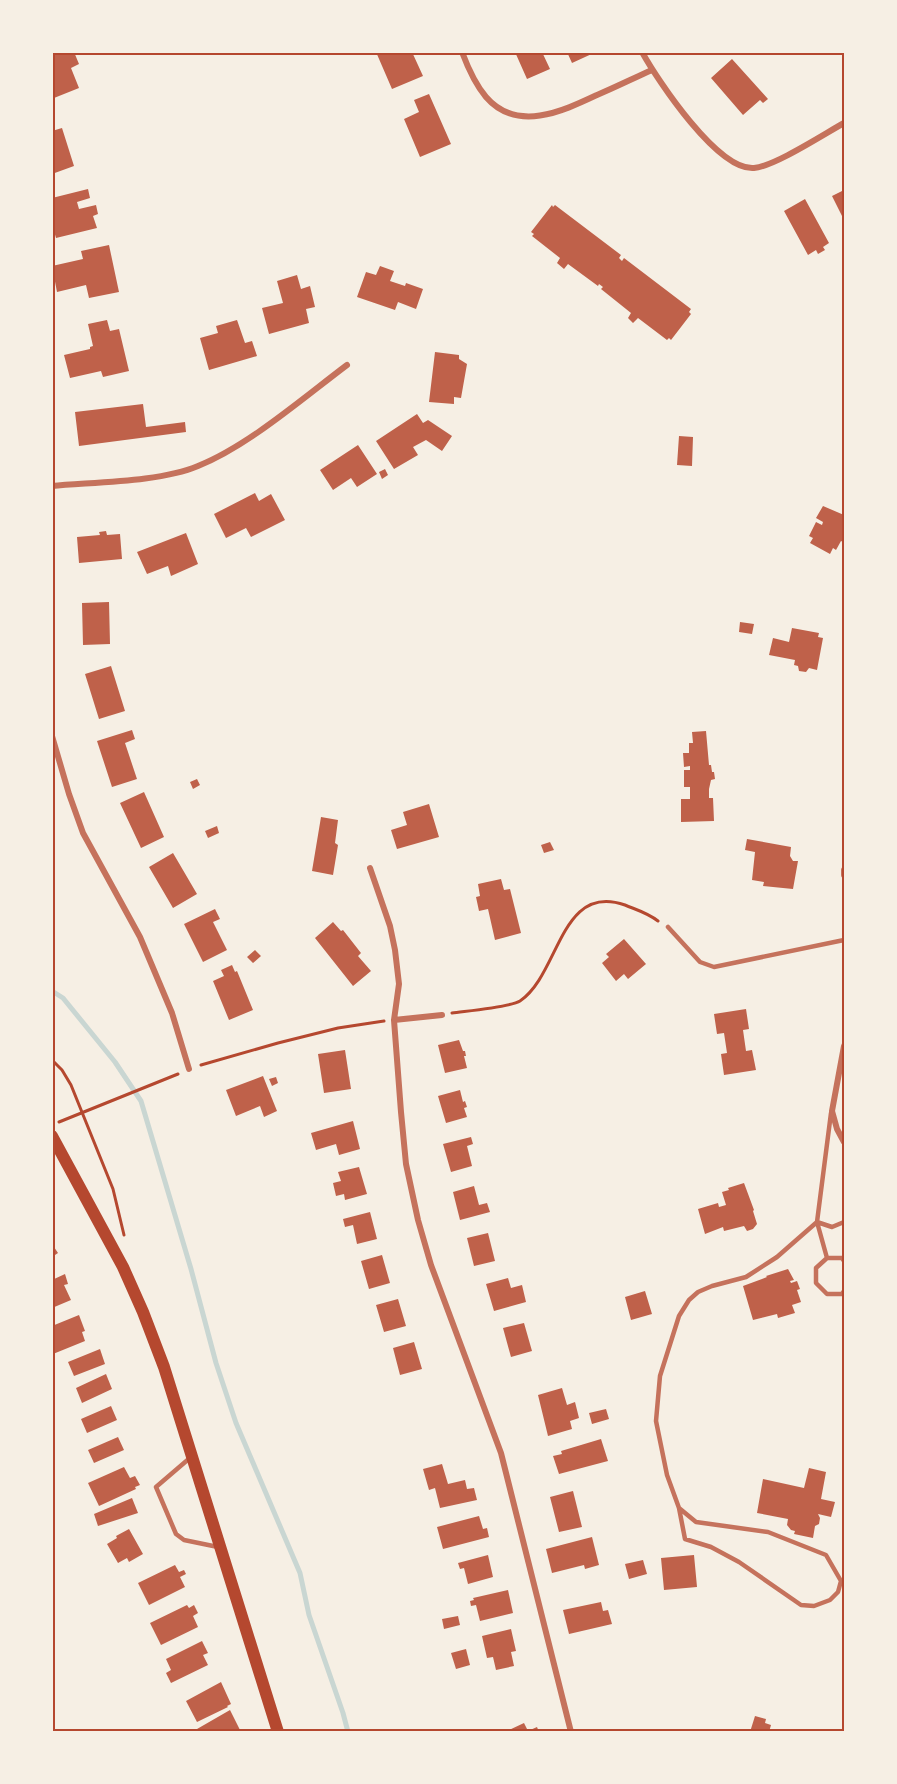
<svg xmlns="http://www.w3.org/2000/svg" width="897" height="1784" font-family="Raleway,sans-serif">
<style>
.lines{fill:none;stroke-linecap:round;stroke-linejoin:round}
.stream{stroke:#c9d6d2;stroke-width:5}
.building{fill:#bf614a}
.path{stroke:#b5482f;stroke-width:3}
.service{stroke:#c5725c;stroke-width:4.5}
.minor{stroke:#c5725c;stroke-width:6}
.secondary{stroke:#b5482f;stroke-width:12}
.neatline{fill:none;stroke:#b5482f;stroke-width:2}
</style>
<rect width="100%" height="100%" fill="#f6efe4"/>
<g class="lines">
<path class="stream" d="M52,991L63,998L115,1062L141,1101L191,1269L216,1363L236,1423L300,1573L309,1615L343,1713L348,1732"/>
</g>
<path class="building" d="M52,52H74L79,64L71,68L79,88L54,98L52,94Z
M376,52H412L423,76L392,89Z
M515,52H542L550,69L527,79Z
M567,52H596L572,63Z
M732,59L768,99L763,103L760,100L743,115L711,78Z
M429,94L451,144L420,157L404,119L419,112L414,100Z
M62,128L74,166L52,174V131Z
M88,189L90,198L77,202L79,209L96,205L98,214L93,216L97,228L56,238L52,224V198Z
M844,190V220L832,196Z
M805,199L829,243L823,247L825,250L818,254L816,250L808,255L784,211Z
M552,205L553,207L555,205L621,255L619,258L622,261L624,258L691,309L689,312L691,314L671,340L669,338L667,340L638,318L633,323L628,318L631,313L601,289L603,287L599,284L598,286L568,264L564,269L557,263L560,258L532,236L534,234L531,232Z
M109,245L119,292L89,298L86,285L57,292L52,266L83,259L81,251Z
M380,266L394,271L390,281L405,286L406,283L423,289L416,309L398,302L395,310L357,297L366,272L376,275Z
M297,275L301,289L310,286L315,307L306,309L309,323L269,334L262,308L283,303L277,281Z
M107,320L110,331L119,329L129,371L103,377L101,371L70,378L64,355L90,349V347L93,346L88,324Z
M237,320L245,343L252,341L257,356L209,370L200,338L218,333L216,326Z
M435,352L459,355V359L467,364L461,398L454,397V404L429,402Z
M143,404L146,427L185,422L186,432L79,446L75,412Z
M417,414L423,423L428,420L452,436L442,451L426,440L413,447L418,455L394,469L376,441Z
M679,436L693,437L692,466L677,465Z
M358,445L377,474L357,487L351,478L333,490L320,470Z
M385,469L388,475L382,479L379,472Z
M255,493L259,501L271,494L285,520L251,537L246,528L226,538L214,514Z
M823,506L844,515V539L843,542L841,541L836,550L833,548L830,554L810,543L813,538L809,536L816,522L822,525L823,522L816,518Z
M106,531L107,535L120,534L122,559L79,563L77,537L100,535L99,532Z
M186,533L198,564L171,576L168,566L147,574L137,552Z
M109,602L110,644L83,645L82,603Z
M740,622L754,624L752,634L739,632Z
M792,628L819,633L818,637L823,638L817,670L809,668L806,672L799,671L798,666L794,665L795,660L769,655L773,638L789,642Z
M111,666L125,711L99,719L85,674Z
M132,730L135,739L125,743L137,779L112,787L97,741Z
M706,731L709,765H711L712,772H714L715,779L711,780L709,789V798H713L714,821L681,822V799H690V787H684V770H690V766L684,767L683,753H689V743H693L692,732Z
M197,779L200,785L193,789L190,782Z
M144,792L164,837L141,848L120,803Z
M429,804L439,837L397,849L391,830L407,825L403,812Z
M321,817L338,820L335,843L338,845L333,875L312,871Z
M217,826L219,833L208,838L205,831Z
M747,839L791,847L790,856L793,861H798L793,889L763,886L764,882L752,880L755,852L745,850Z
M550,842L554,850L544,853L541,845Z
M173,853L197,894L173,908L149,867Z
M501,879L504,890L510,889L521,933L495,940L488,909L479,911L476,897L480,896L478,884Z
M215,909L220,919L213,922L227,950L203,962L184,924Z
M333,922L341,931L343,930L361,953L358,956L371,971L353,986L315,938Z
M624,939L646,964L628,979L624,974L616,981L602,963L609,957L606,954Z
M255,950L261,956L253,963L247,957Z
M232,965L235,972L237,971L253,1010L229,1020L213,981L224,976L221,970Z
M746,1009L749,1029L743,1030L746,1051L752,1050L756,1070L724,1075L721,1054L727,1053L724,1033L717,1034L714,1014Z
M459,1040L463,1051H465L466,1056H464L467,1068L445,1073L438,1045Z
M345,1050L351,1089L324,1093L318,1054Z
M263,1076L277,1111L264,1117L260,1106L236,1116L226,1090Z
M276,1077L278,1083L272,1086L269,1079Z
M460,1090L463,1102L465,1101L467,1107L464,1108L467,1117L446,1123L438,1096Z
M353,1121L360,1149L339,1155L336,1144L316,1150L311,1133Z
M471,1137L473,1144L467,1146L472,1166L451,1172L443,1144Z
M359,1167L367,1194L345,1200L344,1194L336,1196L333,1183L341,1181L338,1172Z
M744,1183L754,1210L753,1211L757,1224L753,1229L747,1231L744,1226L724,1231L723,1227L705,1234L698,1209L718,1203L719,1207L726,1205L722,1192L729,1190L728,1188Z
M474,1186L479,1205L487,1203L490,1212L460,1220L453,1192Z
M370,1212L377,1239L357,1244L353,1225L345,1227L343,1219Z
M488,1233L495,1261L474,1266L467,1238Z
M52,1244L58,1253L52,1257Z
M382,1255L390,1283L369,1289L361,1261Z
M788,1269L794,1280L790,1281L791,1283L797,1281L800,1289L797,1290L801,1302L792,1305L795,1313L778,1318L777,1314L753,1320L743,1286L767,1277L766,1276Z
M65,1274L68,1284L64,1285L71,1300L52,1308V1280Z
M508,1278L511,1288L522,1285L526,1302L494,1311L486,1284Z
M645,1291L652,1314L631,1320L625,1297Z
M398,1299L406,1326L384,1332L376,1305Z
M79,1315L85,1331L82,1332L85,1341L53,1354L52,1326Z
M524,1323L532,1351L511,1357L503,1328Z
M414,1342L422,1369L400,1375L393,1348Z
M100,1349L105,1364L74,1376L68,1362Z
M106,1374L112,1389L82,1403L76,1388Z
M562,1388L567,1405L575,1402L579,1418L570,1421L572,1429L548,1436L538,1395Z
M111,1406L117,1420L87,1433L81,1419Z
M606,1409L609,1419L592,1424L589,1413Z
M118,1437L124,1450L94,1463L88,1450Z
M601,1439L608,1461L559,1474L553,1456L562,1454L561,1451Z
M442,1464L448,1484L465,1480L467,1489L474,1488L477,1500L440,1508L435,1488L429,1490L423,1469Z
M124,1467L130,1478L135,1476L140,1485L135,1487L136,1489L99,1506L88,1483Z
M809,1468L826,1472L821,1499L835,1502L831,1517L818,1514L820,1518L819,1524L815,1526L813,1538L794,1534L795,1531L791,1530L787,1525L788,1519L757,1513L763,1479L804,1488Z
M573,1491L582,1527L559,1532L550,1497Z
M132,1498L138,1513L98,1526L94,1514Z
M479,1516L483,1529L487,1528L489,1537L443,1549L437,1527Z
M129,1529L143,1554L129,1562L127,1558L118,1563L107,1544L117,1538L116,1536Z
M592,1537L599,1565L585,1569L584,1565L552,1573L546,1549Z
M488,1555L493,1577L468,1584L464,1568L460,1569L458,1563Z
M694,1555L697,1587L664,1590L661,1558Z
M643,1560L647,1574L629,1579L625,1564Z
M175,1565L179,1572L184,1570L186,1574L180,1577L185,1587L149,1605L138,1583Z
M508,1590L513,1613L480,1621L476,1605L471,1606L470,1601L474,1600L473,1598Z
M601,1602L603,1611L608,1610L612,1624L569,1634L563,1610Z
M187,1605L189,1608L194,1605L198,1613L193,1616L198,1627L161,1645L150,1623Z
M458,1616L460,1625L444,1629L442,1619Z
M511,1629L516,1651L511,1652L514,1666L496,1670L493,1657L487,1658L482,1636Z
M202,1641L208,1653L203,1655L208,1665L171,1683L166,1673L171,1670L166,1659Z
M466,1649L470,1665L456,1669L451,1653Z
M221,1682L231,1704L227,1706L228,1707L197,1722L186,1701Z
M230,1710L241,1732H199L197,1729Z
M755,1716L766,1719L765,1723L771,1725L769,1732H750Z
M524,1723L528,1731L537,1727L539,1732H505Z"/>
<g class="lines">
<path class="path" d="M452,1013C466,1011 511,1007 520,1001C560,974 560,882 625,905C637,910 648,913 658,921
M52,1060L62,1070L71,1085L113,1189L124,1235
M201,1065L278,1043L338,1028L384,1021
M59,1122L178,1074"/>
<path class="service" d="M668,927L700,962L714,967L844,940
M817,1222L832,1227L844,1222
M827,1258L817,1222L831,1113
M844,1261L842,1258H827L816,1268V1283L827,1294H842L844,1291
M191,1457L156,1487L176,1534L184,1540L218,1547
M679,1508L696,1522L768,1532L826,1555L841,1581L838,1592L830,1600L814,1606L801,1605L739,1562L711,1547L685,1539L679,1508L667,1475L656,1421L660,1376L679,1316L689,1300L698,1292L712,1286L746,1277L777,1257L817,1222"/>
<path class="minor" d="M462,52C468,68 475,84 486,97C517,133 563,111 597,95C616,87 634,78 652,70
M642,52C658,81 718,171 754,168C775,166 824,134 844,123
M52,486C95,482 160,482 198,466C248,446 303,398 347,365
M52,736L69,794L83,833L140,937L172,1013L189,1069
M370,868L390,926L395,950L399,984L394,1020L401,1112L406,1164L418,1220L431,1265L501,1453L571,1732
M844,870V875
M394,1020L442,1015
M844,1046L832,1111L837,1129L844,1142"/>
<path class="secondary" d="M52,1136L123,1267L143,1312L164,1367L278,1732"/>
</g>
<rect width="897" height="1784" fill="none" stroke="#f6efe4" stroke-width="108"/>
<rect x="54" y="54" width="789" height="1676" class="neatline"/>
</svg>
